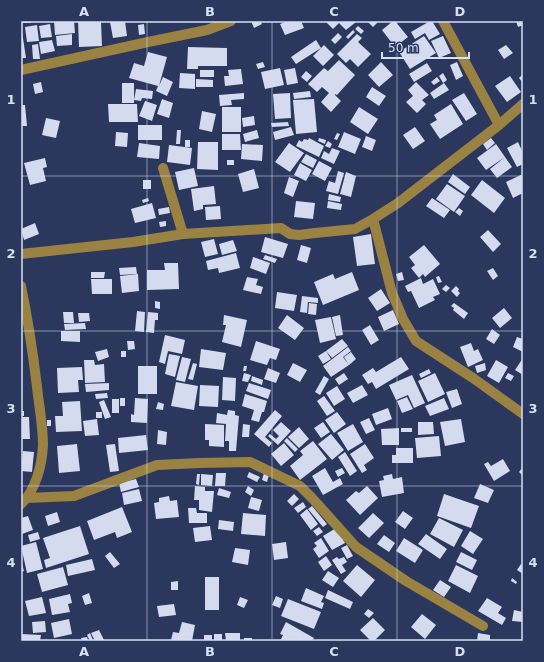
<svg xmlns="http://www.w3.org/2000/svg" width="544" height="662" font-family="'DejaVu Sans',sans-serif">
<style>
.building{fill:#d4dbee}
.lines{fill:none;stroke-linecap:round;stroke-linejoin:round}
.minor{stroke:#9a8243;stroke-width:10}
.grid{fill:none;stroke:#d6dff6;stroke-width:1;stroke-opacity:0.55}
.neatline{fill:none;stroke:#d6dff6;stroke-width:1.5}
.grid-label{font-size:13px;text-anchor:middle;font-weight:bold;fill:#d6dff6}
</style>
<rect width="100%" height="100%" fill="#2b375c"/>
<path class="building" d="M21,21H31V23H21Z
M54,21H74L75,33L55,35Z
M78,21H101L102,46L79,47Z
M118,21H125L127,36L113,38L110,22Z
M251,21H260L262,24L254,28Z
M288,21H301L304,28L285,35L280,24Z
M325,21H355L356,22L346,30L339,23L333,29Z
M367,21H379L373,27Z
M393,21H395L408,37L395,47L382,30Z
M430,21H432L440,34L429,40L425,33L415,39L411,32Z
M516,21H523V25L518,27Z
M50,24L52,37L41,38L39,26Z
M144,24L145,34L139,35L138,25Z
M21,25L26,58H21Z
M37,25L39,41L27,42L25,27Z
M358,26L364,31L361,34L355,29Z
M353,30L355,32L348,39L346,37Z
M338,33L342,37L335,44L331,40Z
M72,34V45L57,46L56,36Z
M357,34L362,38L358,42L371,54L358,67L350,59L346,63L337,54Z
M424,36L436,53L410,69L399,52Z
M443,36L451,53L439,58L431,41Z
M52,40L55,51L41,54L39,42Z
M316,40L321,48L296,64L291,57Z
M38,44L40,59H33L32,45Z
M324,45L334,55L323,66L313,56Z
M506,45L513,53L504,59L498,50Z
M188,47L227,48V66H198V69H187Z
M148,52L167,57L159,86L163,77L173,82L167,96L156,91L158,86L129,78L134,63L144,66Z
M339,60L355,75L337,95L335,94V95L341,101L331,112L321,102L329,93L322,87L317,92L308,84L324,68L328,71Z
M263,62L265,67L258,69L256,64Z
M381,62L393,75L379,87L368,75Z
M457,62L463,76L456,80L450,65Z
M427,63L432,71L414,82L409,74Z
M280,68L284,85L265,89L261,72Z
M295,68L298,83L287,85L284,70Z
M241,69L243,84L225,86L224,76H229L228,70Z
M200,70H214V77H200Z
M306,71L312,76L307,82L301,77Z
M180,73L195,74V89L179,88Z
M443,73L447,80L443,83L439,76Z
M523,74V83L519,78Z
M510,76L521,92L507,102L495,86Z
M437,77L440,81L434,85L431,82Z
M196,79L213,80V87H196Z
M41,82L43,92L35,94L33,84Z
M416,82L429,95L422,100L426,104L417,113L406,102L413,96L408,90Z
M122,83H134V103H122Z
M444,83L449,90L434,99L430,93Z
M372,87L386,96L379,106L366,97Z
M136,89L153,91L152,99L142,98L141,101L134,100Z
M310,91L311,97L294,99L293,93Z
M244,93V99L231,100L232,105L220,106L219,95Z
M290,93L291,118L275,119L273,94Z
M464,93L477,114L466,121L452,100Z
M162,99L173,103L169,118L157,114Z
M314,99L317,132L296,134L293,100Z
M145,101L157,105L152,121L139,116Z
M108,104H137L138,122H109Z
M451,104L463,124L440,139L430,124L437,120L434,115Z
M21,105H25L27,126H21Z
M222,107H241V132H222Z
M359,107L378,119L368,134L350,122Z
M202,111L216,114L212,132L199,129Z
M254,116L255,125L243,127L242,118Z
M46,118L60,121L56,138L42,135Z
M288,122L289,126L272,127L271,123Z
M138,125H162V140H138Z
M291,127L294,135L275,140L273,132Z
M415,127L425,141L413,149L403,135Z
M177,130H181L180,144H176Z
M257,130L259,138L245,142L243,134Z
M116,132L128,133L127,147L115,146Z
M344,132L361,139L355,154L338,147Z
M337,133L340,134L337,140L334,139Z
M222,134H240L241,150H222Z
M366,136L376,140L372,151L362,147Z
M309,138L324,146L319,157L296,146L299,140L302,142L304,139L308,140Z
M319,138L326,140L325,144L318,141Z
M491,138L495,143L487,150L483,144Z
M185,140H190V147H185Z
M328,141L332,144L330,148L325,146Z
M198,142H218V170L197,169Z
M518,142L523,153V164L517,167L507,148Z
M139,143L160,146L159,159L137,157Z
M289,143L304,153L290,172L275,162Z
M242,144L263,145L262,161L241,159Z
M496,144L505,157L486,170L477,158Z
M169,145L192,148L190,165L167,162Z
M332,148L340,151L334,164L321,158L324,151L329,154Z
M306,154L317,160L313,168L301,162Z
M505,157L512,167L497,178L490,169Z
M45,158L47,167L43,168L46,181L30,185L24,163Z
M227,160H234V165H227Z
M319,161L332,168L325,181L312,174Z
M300,163L312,170L306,181L294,175Z
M194,168L198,186L179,190L175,172Z
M254,169L259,188L243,192L238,174Z
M338,171L344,173L338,194L326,191L329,181L335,183Z
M346,172L356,176L351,197L340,194Z
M453,174L470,187L465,194L448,182Z
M523,174V193L513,198L506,182Z
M289,177L299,181L293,197L284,193Z
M143,180H151V189H143Z
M482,180L505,198L494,213L471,195Z
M447,184L465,196L454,212L436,199Z
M214,186L216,204L203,205V209L194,211L191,189Z
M329,194L341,197L340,202L328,200Z
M148,198L149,201L143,203L142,200Z
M432,198L450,210L444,218L426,206Z
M296,201L315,203L313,219L294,217Z
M328,201L342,204L341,210L327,208Z
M152,203L156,218L135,223L131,209Z
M220,206L221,219L206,220L205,207Z
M169,207L170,213L159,215L158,209Z
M459,208L463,211L460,216L455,212Z
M166,221V226L160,227L159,222Z
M35,223L39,234L24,240L21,229Z
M488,230L501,244L493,252L480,237Z
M371,234L375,264L357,266L353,237Z
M265,237L288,244L283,258L261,252Z
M214,239L218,254L205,257L201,242Z
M233,240L237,251L222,255L219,244Z
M301,245L311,248L307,263L297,260Z
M424,245L440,264L425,277L423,274L419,278L411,268L415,265L409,257Z
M236,253L240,268L219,273L218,268L208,270L206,261Z
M265,255L277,259L275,263L263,259Z
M253,257L270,263L266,274L250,268Z
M164,263H178L179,289L147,290V270H165Z
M136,267L137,274L120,275L119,268Z
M493,268L498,276L493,280L487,271Z
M91,272H105L104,278H91Z
M352,272L359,290L323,305L314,282L333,274L335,279Z
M402,272L404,280L398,281L396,274Z
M138,274L139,291L122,293L120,276Z
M439,276L442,282L438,283L436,277Z
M247,277L258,279L256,285L263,287L261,294L243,290Z
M421,278L423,284L433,279L440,294L433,297L435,300L419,308L411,291L408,292L405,286Z
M91,279H112V294H92Z
M446,285L450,288L446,292L442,289Z
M456,286L459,289L458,291L460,293L457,297L451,291Z
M381,289L390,303L377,311L368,298Z
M277,292L297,295L294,311L275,308Z
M302,296L318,298V303L308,302L307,313L300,312Z
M155,301L160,302V309L155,308Z
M309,303L317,304L316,315L308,314Z
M454,303L468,313L464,319L453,310L454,308L451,306Z
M504,308L512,318L500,328L492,318Z
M393,310L399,324L384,331L378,317Z
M137,311L145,312L144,332L135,331Z
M63,312H73L74,323H64Z
M148,312L158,313V320H155L154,333L146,332Z
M78,313H89L90,321L79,322Z
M224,315L247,320L241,347L222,342L226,325H223Z
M287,315L304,328L295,340L278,328Z
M340,315L343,335L336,336L332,317Z
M331,317L336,339L320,343L315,320Z
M85,323L86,329L65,330L64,324Z
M370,325L379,340L371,345L362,330Z
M492,329L500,335L494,344L486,339Z
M61,331H80V342L61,341Z
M165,335L185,340L182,354L168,351L165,364L159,362Z
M517,337L523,339V352L513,347Z
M342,339L348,346L332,358L326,351Z
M127,341H134L135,349L128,350Z
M256,341L280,349L276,360L270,358L267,365L250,360Z
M471,343L474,351L478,349L483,360L468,367L460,347Z
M348,347L351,351L343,357L349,365L331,377L323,366Z
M107,349L109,357L98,361L95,352Z
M201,349L226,353L223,370L199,367Z
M121,351H126V357H121Z
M326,351L331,359L323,364L318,356Z
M351,352L356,359L349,365L344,357Z
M169,354L180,356L175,377L165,374Z
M182,357L191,359L185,382L176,380Z
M401,357L409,369L376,389L372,382L368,384L362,375L373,368L376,372Z
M523,358V375L515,370Z
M84,360H94L95,365L104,364L105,382L85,383Z
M496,360L508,367L499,383L487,376Z
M193,363L197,364L193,380L188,379Z
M293,363L307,370L300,382L287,375Z
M485,363L486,370L477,373L475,366Z
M138,366H157V394H138Z
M244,366H247L246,371H243Z
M82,367L83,380H78L79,392L58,393L57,368Z
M268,368L280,373L276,383L264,379Z
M429,369L431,373L421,378L419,374Z
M244,373L251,375L248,382L242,381Z
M344,373L348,379L339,385L335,379Z
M435,373L445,394L428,402L418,381Z
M508,373L514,376L511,381L505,378Z
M412,375L425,403L414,408L408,395L396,400L389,385Z
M252,376L263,380L262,385L251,381Z
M324,376L329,379L320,395L315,392Z
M223,377L236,378L235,401L222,400Z
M176,382L198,386L194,410L171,406Z
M109,383V390L86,392L85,384Z
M249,383L271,390L268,399L246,391Z
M200,385L219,386L218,407L199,406Z
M362,385L368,395L353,403L347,393Z
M337,386L345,399L334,406L326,393Z
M457,389L462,404L452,408L446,392Z
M107,393L108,398L96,399L95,394Z
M245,394L267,401L264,412H262L259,422L251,420L254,410L242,406Z
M324,396L335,411L327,416L317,401Z
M407,397L413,409L402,413L397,401Z
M120,398H125V406H120Z
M135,398L148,399L147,423L131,422V414L134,415Z
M444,398L449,409L430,416L425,406Z
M112,399H119V413H112Z
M104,400L111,417L105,419L99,402Z
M80,401L82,431L56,432L55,416H63L62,402Z
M158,402L164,404L163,410L156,409Z
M388,408L392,419L376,425L372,414Z
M228,410L235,411V415L239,416L236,451H229V441H225L226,424L216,423L217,413L227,415Z
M275,410L282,416L265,437L272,443L269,447L254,434Z
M21,411H24V416H21Z
M96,412H102V418H96Z
M337,412L346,424L334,433L325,420Z
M22,417H29L30,439H22Z
M369,418L375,430L366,434L360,422Z
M97,419L99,435L85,436L83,421Z
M461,419L465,442L445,446L440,422Z
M47,420H51V426H47Z
M281,422L291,431L278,445L268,436L270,434L276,439L279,436L273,430Z
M323,422L330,432L321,438L314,428Z
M418,422H433L434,434L418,435Z
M205,424L224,425V447L209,446V440H205Z
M243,424L250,425L249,437H242Z
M353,424L363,442L348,451L337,433Z
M299,427L309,439L299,448L288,437Z
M399,428V445H382L381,429Z
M401,428H412V432H401Z
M158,430L167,432L166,445L157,444Z
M331,434L344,450L332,460L318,444Z
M146,435L148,450L119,453L118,438Z
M439,436L441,456L417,458L415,438Z
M287,438L298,449L295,452L284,441Z
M313,441L327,459L300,480L290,466L303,455L300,451Z
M284,443L294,455L281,466L271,454Z
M77,444L80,471L59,473L57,446Z
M115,444L119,471L110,472L106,445Z
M365,444L374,458L364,465L367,470L362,473L350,454Z
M396,448H413V463H392V455H396Z
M23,451L34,452L32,472L21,471Z
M345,452L357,471L350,476L338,457Z
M503,459L510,471L494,481L484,464L488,462L491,466Z
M523,467V476L519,472Z
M325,468L333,482L340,478L343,484L323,495L312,476Z
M342,468L345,473L338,477L335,471Z
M249,472L260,477L257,482L247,477Z
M216,473H226L225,486H215Z
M264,473L269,475L267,482L262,480Z
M197,474H200L199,485L196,484Z
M201,474L213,475L212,486L201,485Z
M392,474L393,479L402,477L404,493L382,497L379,481L384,480L383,476Z
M136,479L139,487L121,492L119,483Z
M480,484L494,490L488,503L474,498Z
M195,486L205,487V491H214L212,512L199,510V500H194Z
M248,486L254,490L251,496L245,492Z
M367,486L378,498L360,515L346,500L356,491L359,493Z
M219,488L231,492L229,498L217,495Z
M139,489L142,501L124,505L122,493Z
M294,494L299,499L292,506L287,501Z
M444,494L479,506L471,528L437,516Z
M169,496L170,501L177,500L179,517L156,519L154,503L159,502V498Z
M251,497L262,500L259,511L248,508Z
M303,502L306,507L298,513L294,508Z
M312,506L327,524L323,527L308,509Z
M122,507L132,532L117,538L115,532L94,540L87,521Z
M188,508H196L197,513H207V523H189Z
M307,509L318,524L311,530L300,515Z
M403,511L413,518L405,529L395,522Z
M57,512L60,522L48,526L45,516Z
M243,513L266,515L265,536L241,534Z
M373,513L384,523L369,538L358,528Z
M28,516L33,530L22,534L21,518Z
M439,518L463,530L454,547L430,534Z
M219,520L234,522L233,531L218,529Z
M80,526L89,554L46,568L44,560L50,558L43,538Z
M210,526L212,540L195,542L193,528Z
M319,527L323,532L317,536L313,531Z
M336,528L345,543L332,550L323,536Z
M470,531L483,539L473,554L461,546Z
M38,532L40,539L30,542L28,535Z
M426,534L447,549L440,559L418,544Z
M384,535L395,543L389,552L377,544Z
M321,538L329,551L319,558L313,549L317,546L314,543Z
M404,538L423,550L415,563L396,551Z
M36,542L43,569L27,573L21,546Z
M286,542L288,558L274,560L272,544Z
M347,545L353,556L347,559L341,548Z
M235,548L250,550L248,565L232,562Z
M110,552L120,564L114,568L105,556Z
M461,552L477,560L472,570L456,562Z
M326,556L332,565L324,571L318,562Z
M337,557L339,559L344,557L347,562L342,565L346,571L341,574L332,560Z
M92,559L95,570L68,576L66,565Z
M21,561L24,571L21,572Z
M521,564L523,566V574L517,570Z
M357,565L375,580L361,597L343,581Z
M456,565L478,576L470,593L448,581Z
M63,567L68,585L42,592L37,574Z
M328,571L339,578L333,587L322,580Z
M205,577H219V610H205Z
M512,578L517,582L516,584L511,581Z
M440,580L451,587L444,597L433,590Z
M178,581V590H171V582Z
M306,588L324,596L321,602L324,603L322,609L301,601Z
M328,590L353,602L350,609L325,598Z
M89,593L92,603L85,605L82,596Z
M70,594L72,603L68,604L70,612L52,615L49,599Z
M276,596L283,599L280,608L272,605Z
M42,597L46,613L29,616L25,601Z
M240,597L248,600L244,608L237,605Z
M487,598L502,607L498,613L506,618L502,625L478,611Z
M288,599L321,612L314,629L281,616Z
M174,604L176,615L159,617L157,606Z
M368,609L374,613L369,618L364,614Z
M514,610L523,612V622L512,621Z
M422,614L436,625L425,639L411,627Z
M373,618L385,630L374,641H371L360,630Z
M69,619L72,634L54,638L51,623Z
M45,621L46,632L33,633L32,622Z
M182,622L195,625L192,641L171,640L173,632L179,633Z
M286,622L314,638L312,641H280L283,635L280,634Z
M99,630L104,640L95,641L91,633Z
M90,633L93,640L90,641L87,635Z
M225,633H240V641H226Z
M478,633L490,635V641H477Z
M21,634L41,635L40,641H21Z
M214,634H222V641H214Z
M204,635H212V641H204Z
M87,637L88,640L82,641L81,638Z
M244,638H252V641H244Z"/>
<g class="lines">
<path class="minor" d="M443,21L499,125
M21,70L148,42L207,30L231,21
M163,168L183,234
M373,219L392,293L403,319L416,341L473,378L523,414
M21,254L133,242L183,234L281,228L290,234L299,235L315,233L355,229L373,219L398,203L499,125L523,104
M21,286C28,320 33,353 37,387C39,406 43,426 43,445C42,465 36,490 21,504
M27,498L74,496L157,465L200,463L250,462L300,486L313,499L356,547L406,581L483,626"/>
</g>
<path class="grid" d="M147,21V641M272,21V641M397,21V641M21,176H523M21,331H523M21,486H523"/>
<rect width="544" height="662" fill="none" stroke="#2b375c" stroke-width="44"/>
<path d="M382 52v6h87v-6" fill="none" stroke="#d6dff6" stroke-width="2"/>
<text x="388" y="52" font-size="12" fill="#d6dff6" stroke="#2b375c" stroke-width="3" paint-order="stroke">50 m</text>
<rect x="22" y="22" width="500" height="618" class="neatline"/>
<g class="grid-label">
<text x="84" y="16">A</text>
<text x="210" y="16">B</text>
<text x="334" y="16">C</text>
<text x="460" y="16">D</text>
<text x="11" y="104">1</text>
<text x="533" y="104">1</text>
<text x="11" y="258">2</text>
<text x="533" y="258">2</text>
<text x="11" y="413">3</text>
<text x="533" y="413">3</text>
<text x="11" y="567">4</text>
<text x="533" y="567">4</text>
<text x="84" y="656">A</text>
<text x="210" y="656">B</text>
<text x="334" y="656">C</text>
<text x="460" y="656">D</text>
</g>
</svg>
